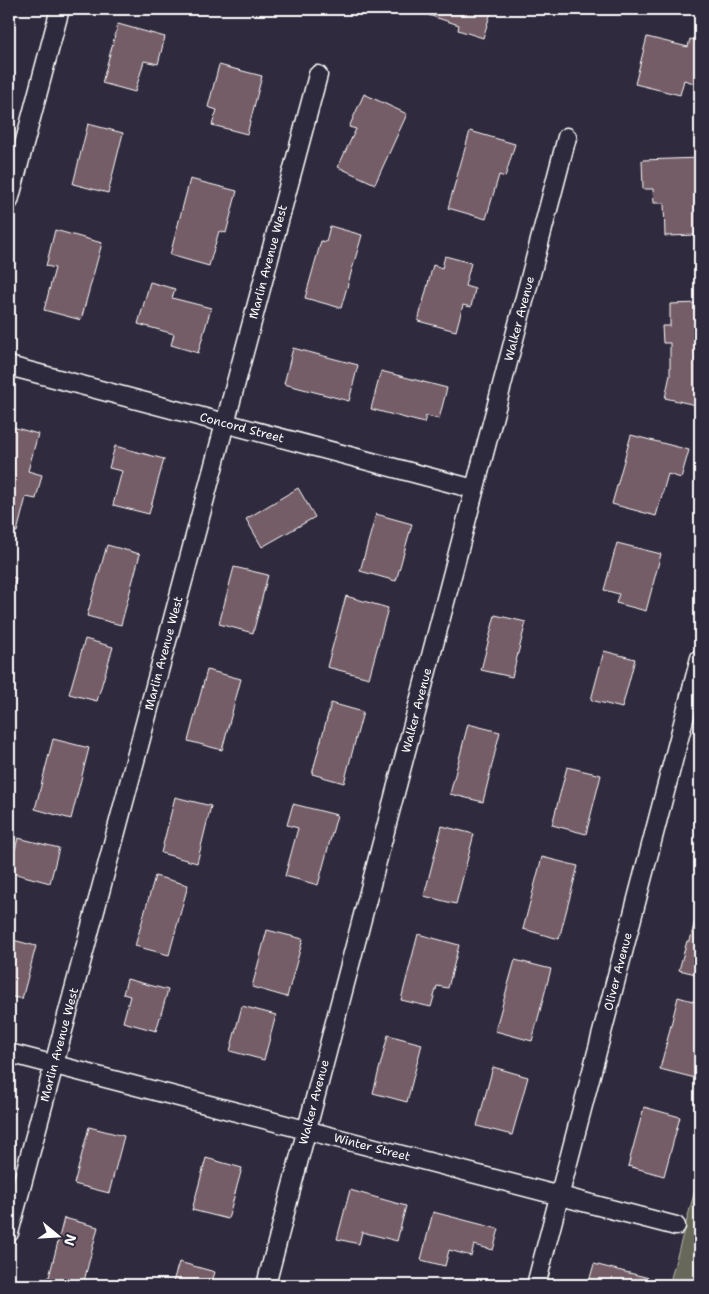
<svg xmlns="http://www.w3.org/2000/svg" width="709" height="1294" font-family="'Shantell Sans',sans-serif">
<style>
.green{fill:#68685a;stroke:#b4b4ac}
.building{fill:#755d68;stroke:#fff}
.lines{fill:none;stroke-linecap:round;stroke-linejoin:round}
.street-casing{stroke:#fff;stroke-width:21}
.street{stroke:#2f2a3d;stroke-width:18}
.labels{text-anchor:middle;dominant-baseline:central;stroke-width:5;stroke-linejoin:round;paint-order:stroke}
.street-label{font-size:12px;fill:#fff;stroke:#2f2a3d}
</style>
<rect width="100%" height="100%" fill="#2f2a3d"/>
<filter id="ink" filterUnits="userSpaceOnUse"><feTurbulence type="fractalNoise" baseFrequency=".02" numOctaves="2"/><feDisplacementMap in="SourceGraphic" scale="10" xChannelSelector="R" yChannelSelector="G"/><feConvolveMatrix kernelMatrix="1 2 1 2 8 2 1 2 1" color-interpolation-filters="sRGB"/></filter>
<g filter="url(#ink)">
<path class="green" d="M700,1172V1285H669Z"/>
<path class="building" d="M414,9H492L483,38L458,30L459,25L413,10Z
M118,24L165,37L158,64L144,61L135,92L102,83Z
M647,37L688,47L690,39L700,41V85L684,80L680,95L635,84Z
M219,65L262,76L247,134L212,125L217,110L208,107Z
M364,94L407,114L375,184L338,167L356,129L349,127Z
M88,124L123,133L108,193L73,184Z
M470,131L515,144L505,177L499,175L486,219L448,208Z
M700,158V235L665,236L664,203H654L653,189H643L642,160Z
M190,179L237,191L226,233L219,231L209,266L170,255Z
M330,226L362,235L341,308L305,298L321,241L326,242Z
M55,230L102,243L81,320L44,310L55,268L46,266Z
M445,256L471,263L465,286L475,289L471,307L463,305L456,331L418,321L433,265L442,268Z
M150,282L175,289L172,298L211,308L198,353L171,345L174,334L138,324Z
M700,303V406L665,398L670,375V343H663L662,326H670V304Z
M293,348L358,365L349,401L284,384Z
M381,371L447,388L439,419L426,416L424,423L371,409Z
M9,426L38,434L28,471L42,475L36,499L26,497L17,532L9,530Z
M631,435L689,450L681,478L668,474L656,516L612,504Z
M115,446L164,459L149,514L113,505L122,471L109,468Z
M298,488L315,517L262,547L246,519Z
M376,514L412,524L396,581L360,571Z
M617,543L661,554L646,611L616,603L619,594L604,590Z
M107,545L140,554L121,625L87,616Z
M234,567L268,575L253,633L219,624Z
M9,576L16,578L9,605Z
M346,596L388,608L369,678L327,667Z
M495,615L526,622L512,677L481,670Z
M85,639L113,647L97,701L69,694Z
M604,651L635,659L622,708L591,700Z
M207,670L241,679L222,750L188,741Z
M331,703L363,712L344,783L312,774Z
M468,724L500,732L483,802L450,794Z
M53,739L89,748L71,819L35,809Z
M567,767L601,775L586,834L552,825Z
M175,797L211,806L197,863L161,853Z
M293,804L337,815L318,885L285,876L298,828L287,825Z
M442,826L474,834L456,904L424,896Z
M18,838L59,848L50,883L9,872Z
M542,857L578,866L559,939L523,929Z
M155,876L188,885L169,955L135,946Z
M700,900V975L679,970L687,941H690Z
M267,930L303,939L287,997L252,987Z
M418,934L459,945L448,988L437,986L431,1007L401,1000Z
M9,939L36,946L22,999L9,996Z
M515,960L551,969L532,1041L495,1031Z
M127,979L168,990L156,1031L123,1022L130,996L123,994Z
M678,997L700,1003V1058L695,1078L660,1069Z
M242,1006L276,1015L264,1060L230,1051Z
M388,1035L422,1044L407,1102L373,1093Z
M493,1067L528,1077L512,1135L477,1126Z
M644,1107L680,1117L664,1176L628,1166Z
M89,1127L124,1136L109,1193L74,1184Z
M206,1158L242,1168L228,1219L192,1210Z
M350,1190L406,1206L397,1241L362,1232L359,1244L337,1239Z
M433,1212L499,1229L493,1250L474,1245L471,1256L449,1250L445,1266L421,1260Z
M64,1218L98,1227L83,1285H47Z
M179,1262L215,1272L211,1285H172Z
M594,1264L649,1278L647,1285H588Z"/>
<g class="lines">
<defs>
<g id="street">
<path d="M9,201L60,9"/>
<path id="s1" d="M9,366L474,489"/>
<path id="s2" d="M9,1053L676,1226"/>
<path id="s3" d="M9,1233L318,75"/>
<path id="s4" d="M266,1285L567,137"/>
<path id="s5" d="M536,1285L700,658"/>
</g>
</defs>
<use href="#street" class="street-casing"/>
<use href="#street" class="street"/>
</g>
</g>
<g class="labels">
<g class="street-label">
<text stroke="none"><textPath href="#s3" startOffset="1005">Marlin Avenue West</textPath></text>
<text stroke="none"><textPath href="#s4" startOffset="999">Walker Avenue</textPath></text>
<text stroke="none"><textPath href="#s1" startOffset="241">Concord Street</textPath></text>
<text stroke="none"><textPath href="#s3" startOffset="600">Marlin Avenue West</textPath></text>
<text stroke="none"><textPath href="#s4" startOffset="594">Walker Avenue</textPath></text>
<text stroke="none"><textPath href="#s5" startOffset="324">Oliver Avenue</textPath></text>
<text stroke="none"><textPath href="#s3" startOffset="195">Marlin Avenue West</textPath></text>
<text stroke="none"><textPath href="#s4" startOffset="189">Walker Avenue</textPath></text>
<text stroke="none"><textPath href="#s2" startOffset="375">Winter Street</textPath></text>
</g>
</g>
<rect width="709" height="1294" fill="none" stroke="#2f2a3d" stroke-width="30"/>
<rect x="15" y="15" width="679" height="1264" fill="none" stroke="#fff" stroke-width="2" filter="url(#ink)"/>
<g transform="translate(58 1236) rotate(108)" stroke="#2f2a3d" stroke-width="4" paint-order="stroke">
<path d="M0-4L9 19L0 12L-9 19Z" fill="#ffffff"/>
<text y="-8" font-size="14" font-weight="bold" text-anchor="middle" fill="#ffffff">N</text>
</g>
</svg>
